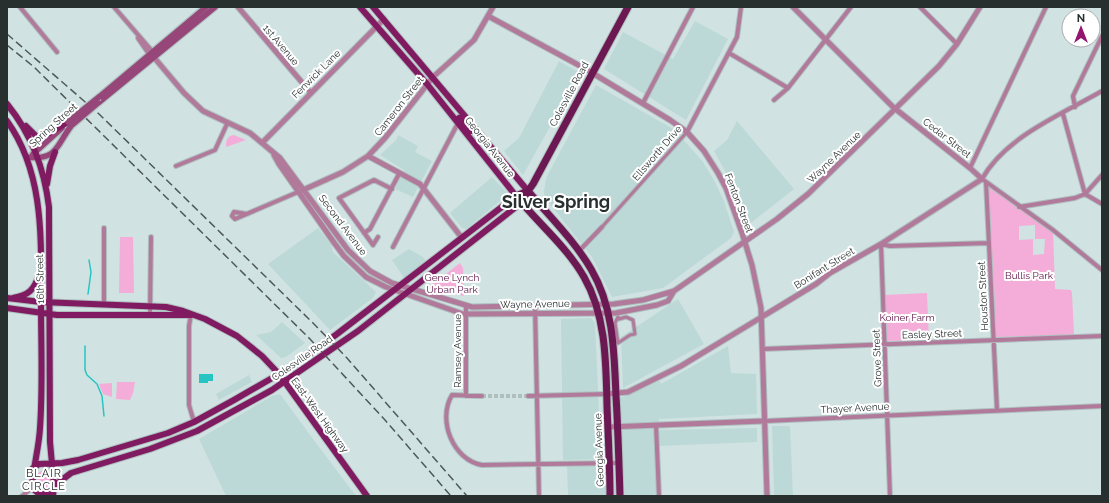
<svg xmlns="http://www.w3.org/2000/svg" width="1109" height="503" font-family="Raleway,sans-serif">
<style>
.built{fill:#bcd9d7}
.green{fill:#f4add8;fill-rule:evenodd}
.water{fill:#27c5c2}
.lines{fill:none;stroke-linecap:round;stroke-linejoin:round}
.stream{stroke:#27c5c2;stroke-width:1.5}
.minor-tunnel{stroke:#aebfbe;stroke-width:4;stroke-dasharray:4 2;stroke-linecap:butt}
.pedestrian-casing{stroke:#aebfbe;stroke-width:5}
.minor-casing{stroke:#aebfbe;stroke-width:6}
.tertiary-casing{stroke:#aebfbe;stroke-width:7}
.secondary-casing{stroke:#aebfbe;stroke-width:8}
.primary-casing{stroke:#aebfbe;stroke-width:8}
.trunk-casing{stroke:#aebfbe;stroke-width:9}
.pedestrian{stroke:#b17a9b;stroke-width:3}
.minor{stroke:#b17a9b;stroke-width:4}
.tertiary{stroke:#b17a9b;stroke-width:5}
.secondary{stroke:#964679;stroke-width:5.5}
.primary{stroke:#801a61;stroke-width:6}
.trunk{stroke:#6c1852;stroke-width:7}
.rail{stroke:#4f5959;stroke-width:1.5;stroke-dasharray:8 4;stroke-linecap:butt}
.secondary-bridge-casing{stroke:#aebfbe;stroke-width:8;stroke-linecap:butt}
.secondary-bridge{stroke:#964679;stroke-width:5.5}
.labels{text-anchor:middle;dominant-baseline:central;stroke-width:4;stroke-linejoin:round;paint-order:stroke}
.street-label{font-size:10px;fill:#282f2f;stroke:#fff}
.park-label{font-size:10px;fill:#5d1246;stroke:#fff}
.neighbourhood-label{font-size:11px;letter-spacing:1px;fill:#282f2f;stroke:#fff}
.town-label{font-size:18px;font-weight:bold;fill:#282f2f;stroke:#fff}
</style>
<rect width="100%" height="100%" fill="#d0e3e2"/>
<path class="built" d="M695,21L728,39L686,120L604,69L623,32L673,59Z
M559,61L580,73L523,175L504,151L519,138Z
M596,85L675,130L703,162L715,182L724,201L734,232L731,238L663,288L612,297L592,257L545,198L544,192L546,178Z
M737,121L794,189L747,226L730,180L714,151L727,140Z
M398,135L418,146L415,152L432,161L413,197L395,189L404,170L380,155L396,140Z
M492,177L507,193L506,196L466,229L462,228L450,213Z
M318,228L331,244L333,252L376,292L373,298L330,330L268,264Z
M409,249L423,257L426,261L404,278L392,260Z
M678,299L704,344L623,388L621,337Z
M591,318L595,323L601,459L563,460L561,319Z
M282,322L305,343L286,357L281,358L256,335L271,332Z
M728,346L731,373L756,374L757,414L659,419V430L757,428V442L659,446L660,496H625L620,398L660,381L661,384Z
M249,375L252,382L219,400L216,394Z
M280,394L316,443L356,496H226L199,439L272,396Z
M772,426H790L793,496H774Z
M567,465H603L605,467L606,496H558L568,495Z"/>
<path class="green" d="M234,135L246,140L226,147C226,140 227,136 234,135Z
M986,182L1053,230L1055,289L1071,290L1072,293L1074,335L996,337L994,282ZM1035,225V239L1019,240V226ZM1033,239H1045L1044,254L1033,255Z
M120,237H133L134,293H119Z
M460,263L463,268L464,296L429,287Z
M927,293L929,340L887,341L884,295Z
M117,382H135L133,393L130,400L116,399Z
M112,383V397L103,394L99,384Z
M44,469L49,471L51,482L48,488L43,490L37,485V474Z"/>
<path class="water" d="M199,374H213V381H208V383H199Z"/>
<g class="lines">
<path class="stream" d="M88,294L91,272L89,260
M85,346V370L87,375L97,384L102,396L104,416"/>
<path class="minor-tunnel" d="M482,396H528"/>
<defs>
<path id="pedestrian" d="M602,227L687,132
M618,317L619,319L626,317L633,320L635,334L630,335L618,343L615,323Z"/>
<path id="minor" d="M20,7L57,52
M114,7L152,51
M920,7L957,44
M138,38L149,54
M729,53L788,88
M1102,91C1062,114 1005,137 982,179L1053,230L1102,270
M774,100L788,88L851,7
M643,103L693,7
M1075,107L1073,96L1102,36
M1063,114L1085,194L1102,204
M687,132L737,37L741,7
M176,166L215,150L227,124
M970,168L1046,7
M986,182L997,410
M1019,207L1075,198L1085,194L1102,175
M247,214L234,212L232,216L235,219L298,192
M104,228V305
M364,233L370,229L399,174
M378,237L373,245L339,198L374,180L392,189
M393,247L458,123
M579,251L602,227
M535,306L539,496
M150,314L151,237
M191,314L189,326V405L194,422
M763,349L1102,336
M466,396V306
M482,396L452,395C437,420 453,460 482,465L619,463
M528,396L607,394
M765,421L1102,406
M656,425L659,496
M22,496L32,488
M890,496L881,244L890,246L989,243"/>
<path id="tertiary" d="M238,7L311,93
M488,16L584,68L670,120L687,132L704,151L718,173L726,188L742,233L752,265L761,308L767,496
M152,55L184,93L203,111L250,133L280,158L348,250L370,271L392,283L472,307L614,304L643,300L674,291L777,219L808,194L939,66L957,44L980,7
M263,142L384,19
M274,155L279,164L335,244L344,256L366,277L386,287L463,314L616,313L657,305L668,301L674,291
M368,156L420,184L462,238
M303,190L343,172L368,156L385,138L433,77L474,40L493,7
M607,394L628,392L681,366L816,284L830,273L881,244L982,179L970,168L893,107L793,7
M608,427L765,421"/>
<path id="secondary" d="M99,97L206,7
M98,103L215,7
M33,154L62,128
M27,157C57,161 56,146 71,126"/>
<path id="primary" d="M7,104C32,135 44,168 49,207L50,442L54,486L53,496
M459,118L471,131L476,130
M7,121C45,174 41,241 41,303C41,344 43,386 40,428C39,448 33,467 32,488L38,493H53
M26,126L37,137H43L68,122
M47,184L50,166L55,152
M7,298L41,302L166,307L183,311L205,319L237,336L262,356L279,374L367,496
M13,298C29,295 34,290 39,275
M7,308L57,315H191
M33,468L39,464L62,463L78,460L168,433L194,422L234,400L293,366L337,334L516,196L427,84L360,7
M54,486L71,473L150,449L197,431L272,390L358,331L521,203L528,191L373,7"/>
<path id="trunk" d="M528,191C549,216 574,240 591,269C614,308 614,352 616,396C618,429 619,463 620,496
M610,496C610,466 608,435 607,405C606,362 606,315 584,277C567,247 538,223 516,196L528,191L533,184L628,7"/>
</defs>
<use href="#pedestrian" class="pedestrian-casing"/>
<use href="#minor" class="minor-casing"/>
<use href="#tertiary" class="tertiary-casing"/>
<use href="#secondary" class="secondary-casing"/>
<use href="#primary" class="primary-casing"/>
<use href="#trunk" class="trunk-casing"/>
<use href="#pedestrian" class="pedestrian"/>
<use href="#minor" class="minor"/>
<use href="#tertiary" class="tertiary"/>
<use href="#secondary" class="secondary"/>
<use href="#primary" class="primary"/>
<use href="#trunk" class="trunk"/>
<path class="rail" d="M7,34L99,114L313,323L347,358L467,496
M7,45L34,67L310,339L385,420L451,496"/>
<defs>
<path id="secondary-bridge" d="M68,122L99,97
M71,126L98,103"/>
</defs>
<use href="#secondary-bridge" class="secondary-bridge-casing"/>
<use href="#secondary-bridge" class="secondary-bridge"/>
</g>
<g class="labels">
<g class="street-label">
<text transform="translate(281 45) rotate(50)">1st Avenue</text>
<text transform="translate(316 74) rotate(-45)">Fenwick Lane</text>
<text transform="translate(569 94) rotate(-62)">Colesville Road</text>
<text transform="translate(399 106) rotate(-52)">Cameron Street</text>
<text transform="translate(53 125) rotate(-42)">Spring Street</text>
<text transform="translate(947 138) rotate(38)">Cedar Street</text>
<text transform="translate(490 147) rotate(52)">Georgia Avenue</text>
<text transform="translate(657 153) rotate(-49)">Ellsworth Drive</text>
<text transform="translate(834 157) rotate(-44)">Wayne Avenue</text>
<text transform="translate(739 203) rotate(69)">Fenton Street</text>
<text transform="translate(343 225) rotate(53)">Second Avenue</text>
<text transform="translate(824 268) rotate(-32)">Bonifant Street</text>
<text transform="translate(40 279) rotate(-91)">16th Street</text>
<text transform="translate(983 296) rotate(-93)">Houston Street</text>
<text transform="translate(535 304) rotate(-1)">Wayne Avenue</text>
<text transform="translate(932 334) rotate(-2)">Easley Street</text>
<text transform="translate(457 351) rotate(-90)">Ramsey Avenue</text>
<text transform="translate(302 358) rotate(-35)">Colesville Road</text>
<text transform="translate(877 358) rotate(-92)">Grove Street</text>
<text transform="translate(855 408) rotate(-3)">Thayer Avenue</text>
<text transform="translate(320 415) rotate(54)">East-West Highway</text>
<text transform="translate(599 450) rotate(-92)">Georgia Avenue</text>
</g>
<g class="park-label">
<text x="1029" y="275">Bullis Park</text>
<text x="452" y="277">Gene Lynch<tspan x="452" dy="12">Urban Park</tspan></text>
<text x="907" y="317">Koiner Farm</text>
</g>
<g class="neighbourhood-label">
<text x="44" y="473">BLAIR<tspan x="44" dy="13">CIRCLE</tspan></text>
</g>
<g class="town-label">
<text x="556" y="201">Silver Spring</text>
</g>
</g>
<rect width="1109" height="503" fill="none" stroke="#282f2f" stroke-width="16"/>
<g transform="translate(1081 28)"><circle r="19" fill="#ffffff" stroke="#a9acac"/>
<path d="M0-3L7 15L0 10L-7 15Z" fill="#931570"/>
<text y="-6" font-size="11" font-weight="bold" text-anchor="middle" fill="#282f2f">N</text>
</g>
</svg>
